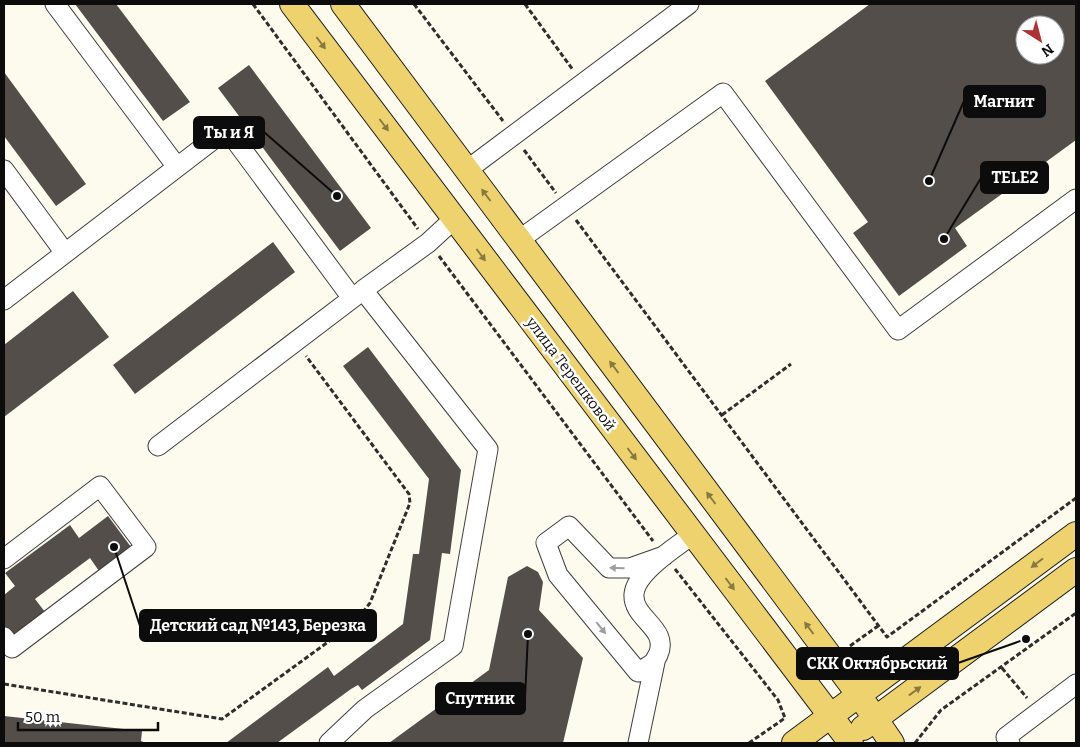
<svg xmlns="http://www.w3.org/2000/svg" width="1080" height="747" font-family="Bitter,serif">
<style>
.building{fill:#544e4a;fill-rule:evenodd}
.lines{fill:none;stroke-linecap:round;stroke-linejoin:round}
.minor-casing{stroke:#3f3f3f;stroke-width:21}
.major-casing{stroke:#1d1d1d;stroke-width:26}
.path{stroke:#2e2e2e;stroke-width:3;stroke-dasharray:5 2.5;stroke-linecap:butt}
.minor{stroke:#fff;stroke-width:19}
.major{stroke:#edd26e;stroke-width:24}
.oneway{fill:#887942}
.oneway2{fill:#9e9e9e}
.labels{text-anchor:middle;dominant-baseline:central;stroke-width:5;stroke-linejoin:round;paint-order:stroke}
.street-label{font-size:15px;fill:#0c0c0c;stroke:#fff}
.leader{fill:none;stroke:#0c0c0c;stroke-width:2}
.callout-dot{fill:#0c0c0c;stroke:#fff;stroke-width:2}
.callout{fill:#0c0c0c;stroke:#0c0c0c;stroke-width:2}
.callout-label{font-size:16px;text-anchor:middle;font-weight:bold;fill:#fff}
</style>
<rect width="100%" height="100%" fill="#fdfbed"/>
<path class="building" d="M75,4H116L190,102L163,121Z
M870,4H1076V140L955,228L967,246L899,296L853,233L868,222L765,81ZM1025,25H1055V55H1025Z
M249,65L371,228L340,251L218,88Z
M4,72L86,184L56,206L4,136Z
M273,242L295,272L135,394L113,365Z
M73,291L109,337L4,417V345Z
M368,347L461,470L450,554L442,553L430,640L362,690L358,685L351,689L277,743H226L328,667L334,676L403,624L413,554H419L429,479L343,366Z
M108,516L131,547L99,571L90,558L35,599L45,612L11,638L4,628V595L15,586L5,573L70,525L79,538Z
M527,566L538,572L543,582L539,610L583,658L563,743H389L489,670L508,577Z
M4,716L142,731L141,741L146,743H4Z"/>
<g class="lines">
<defs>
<path id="minor" d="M55,4L177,167
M4,170L65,253
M467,170L689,4
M519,240L723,93L898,330L1076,199
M4,300L227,129L352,298
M158,446L362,291
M664,556L630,568H609L569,526L546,543L558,575L638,672C643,669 650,666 654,662C655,661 657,656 658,655C670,628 632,619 634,594C636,572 676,547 692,535
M4,559L100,486L146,547L12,648L4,637
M329,743L365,709L453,646L488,449L363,290L428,243L454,219
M638,743L655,662
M1010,743L1006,737L1076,684"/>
<path id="major" d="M292,4L851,743
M343,4L859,695L892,743
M863,728L1076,570
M794,743L1076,534"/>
</defs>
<use href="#minor" class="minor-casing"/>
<use href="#major" class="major-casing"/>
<path class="path" d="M253,4L418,229
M414,4L503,121
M525,4L573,70
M524,150L556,193
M576,220L887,637L1076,498
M439,256L653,541
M722,415L791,364
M675,569L778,700L785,718L749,743
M850,646L878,626
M1002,668L1027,698
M4,684L222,719L328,642L363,612L370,603L410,503L409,494L306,356
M915,743L941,710L1076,613"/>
<use href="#minor" class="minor"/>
<use href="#major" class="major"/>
</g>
<defs><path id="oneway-solid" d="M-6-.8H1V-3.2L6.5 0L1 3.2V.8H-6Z" transform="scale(1.25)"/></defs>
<g class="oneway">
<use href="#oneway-solid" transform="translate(321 43) rotate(53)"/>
<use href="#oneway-solid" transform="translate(384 125) rotate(53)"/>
<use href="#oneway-solid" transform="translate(486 195) rotate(-127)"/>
<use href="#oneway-solid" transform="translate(481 255) rotate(53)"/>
<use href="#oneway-solid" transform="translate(614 367) rotate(-127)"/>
<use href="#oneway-solid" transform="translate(632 454) rotate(53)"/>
<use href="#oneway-solid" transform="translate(711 498) rotate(-127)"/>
<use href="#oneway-solid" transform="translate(1037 563) rotate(143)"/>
<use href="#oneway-solid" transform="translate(730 584) rotate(53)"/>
<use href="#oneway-solid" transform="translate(809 628) rotate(-127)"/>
<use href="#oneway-solid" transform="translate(915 691) rotate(-36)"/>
</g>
<g class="oneway2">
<use href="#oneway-solid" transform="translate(617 568) rotate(-179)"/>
<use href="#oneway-solid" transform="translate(601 628) rotate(51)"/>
</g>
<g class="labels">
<g class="street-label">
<text transform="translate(571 374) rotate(53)">улица Терешковой</text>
</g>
</g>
<path class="leader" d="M929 181L964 101M337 196L264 132M944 239L981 178M114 547L140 626M1026 639L958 663M528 634L525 698"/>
<g class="callout-dot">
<circle cx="929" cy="181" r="5"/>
<circle cx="337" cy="196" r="5"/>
<circle cx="944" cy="239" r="5"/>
<circle cx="114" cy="547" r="5"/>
<circle cx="1026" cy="639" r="5"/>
<circle cx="528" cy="634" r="5"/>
</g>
<g class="callout">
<rect x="964" y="86" width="81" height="31" rx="5"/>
<rect x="194" y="117" width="70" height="31" rx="5"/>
<rect x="981" y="162" width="67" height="31" rx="5"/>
<rect x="140" y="610" width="236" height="31" rx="5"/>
<rect x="797" y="648" width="161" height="31" rx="5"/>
<rect x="436" y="683" width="89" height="31" rx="5"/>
</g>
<g class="callout-label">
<text x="1004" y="107">Магнит</text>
<text x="229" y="138">Ты и Я</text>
<text x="1015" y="183">TELE2</text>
<text x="258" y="631">Детский сад №143, Березка</text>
<text x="877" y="669">СКК Октябрьский</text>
<text x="480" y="704">Спутник</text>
</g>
<rect width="1080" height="747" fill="none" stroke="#0c0c0c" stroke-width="10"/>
<g transform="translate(1040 40) rotate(144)"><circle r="24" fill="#ffffff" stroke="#9e9e9e"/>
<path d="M0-4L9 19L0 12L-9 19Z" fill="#b03033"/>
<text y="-8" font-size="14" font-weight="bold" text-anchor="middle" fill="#0c0c0c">N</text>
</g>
<path d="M18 722v8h140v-8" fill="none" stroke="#0c0c0c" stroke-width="2.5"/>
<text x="25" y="722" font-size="15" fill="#0c0c0c" stroke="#ffffff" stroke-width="4" paint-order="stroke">50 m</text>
</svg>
